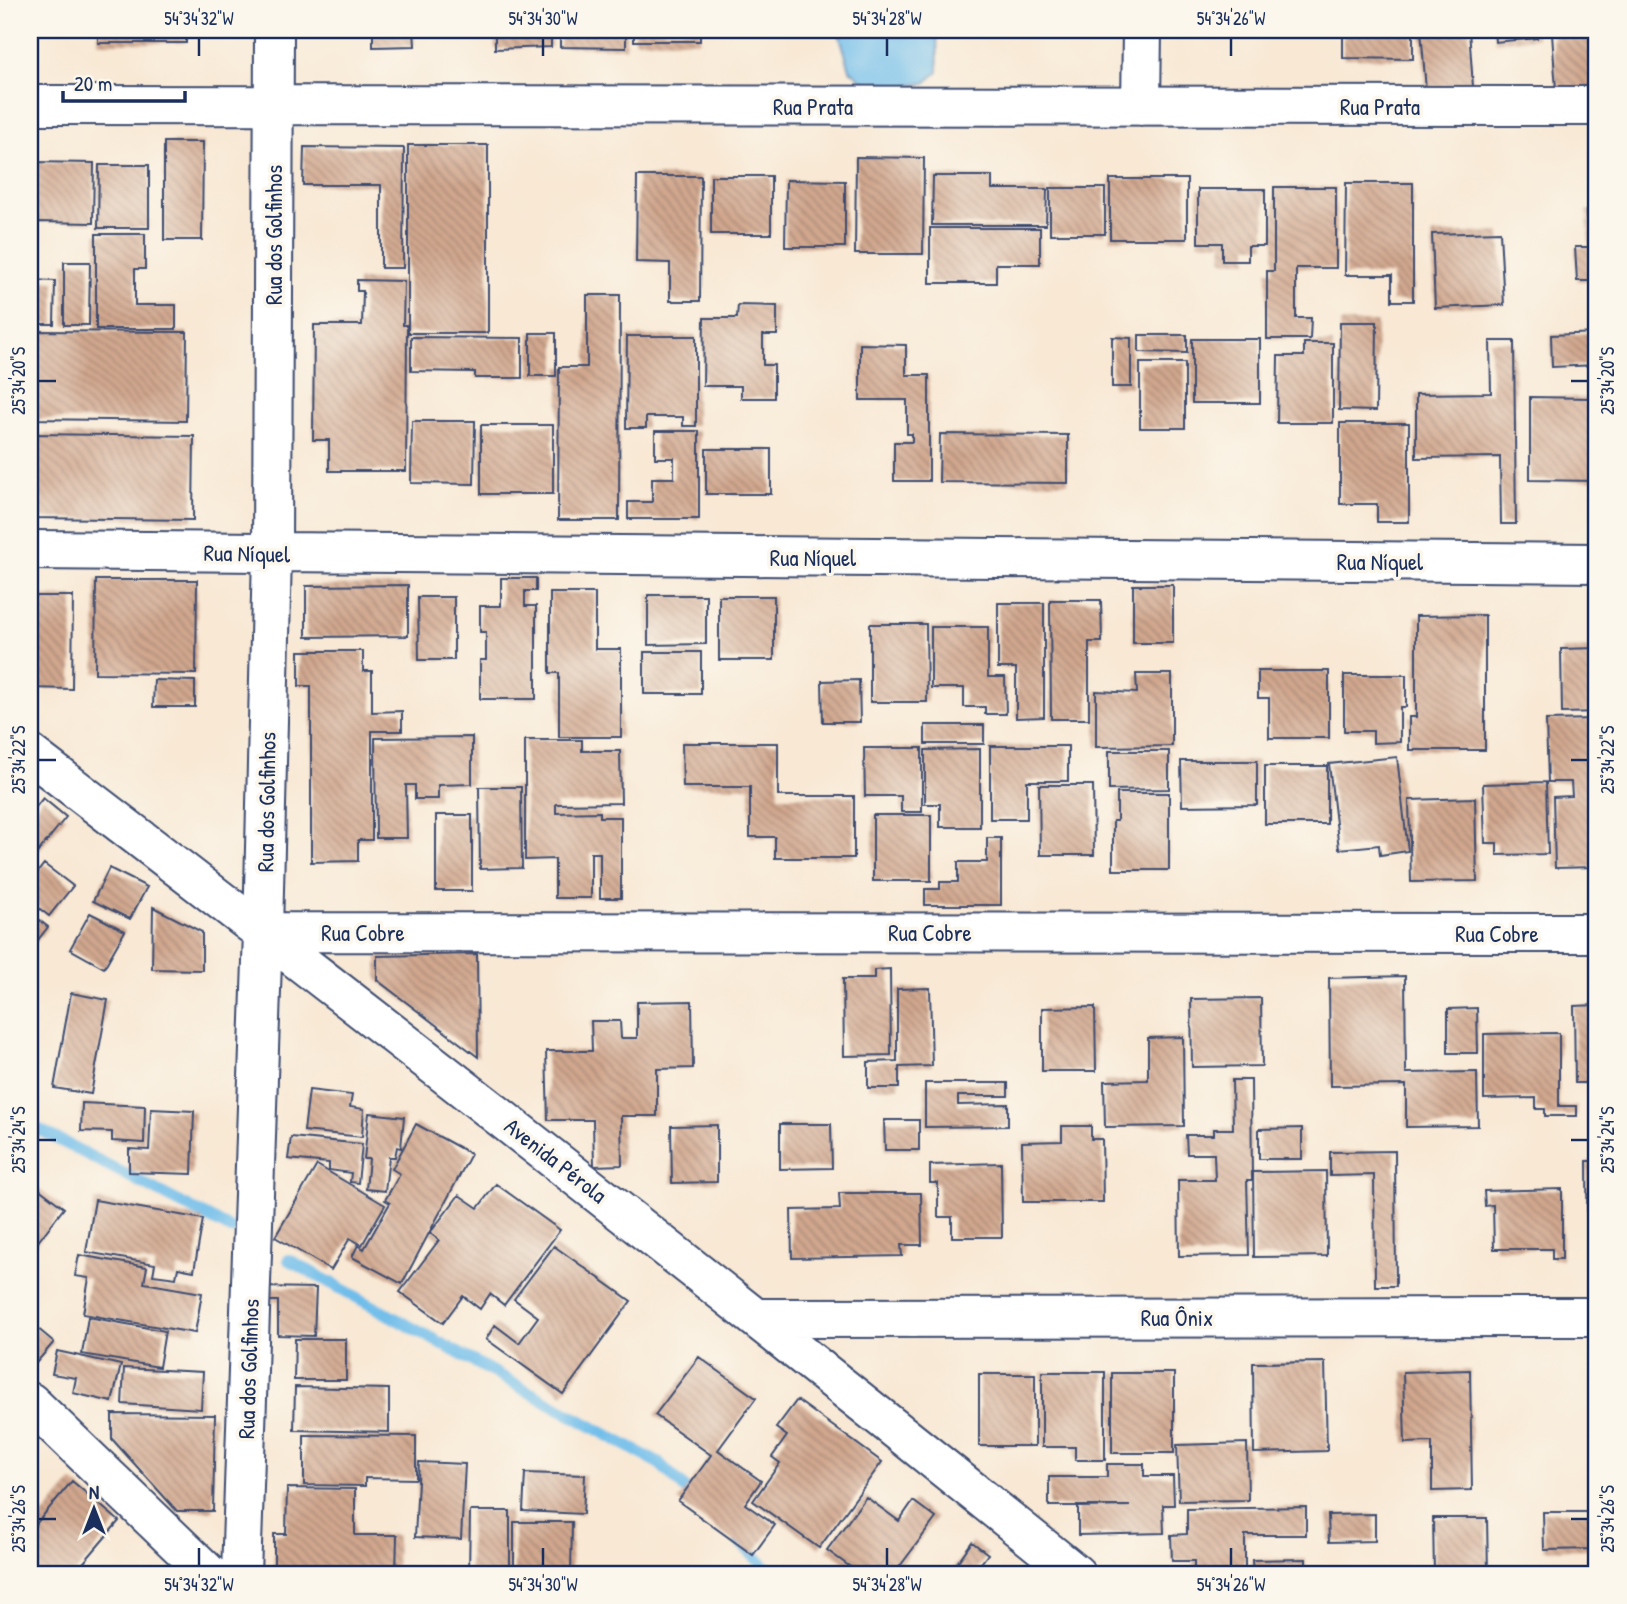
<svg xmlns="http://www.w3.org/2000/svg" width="1627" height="1604" font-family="'Patrick Hand',sans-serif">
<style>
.water{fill:#70bdea;stroke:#4676a4;stroke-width:2}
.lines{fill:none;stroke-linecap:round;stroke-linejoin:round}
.stream{stroke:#70bdea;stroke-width:12}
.building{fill:url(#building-back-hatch)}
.minor-casing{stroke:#3c4b70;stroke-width:42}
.minor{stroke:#fff;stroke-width:38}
.ticks{fill:none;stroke:#1b2f5e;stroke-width:2.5}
.labels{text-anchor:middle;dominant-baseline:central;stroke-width:7;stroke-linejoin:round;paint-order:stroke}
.street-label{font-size:23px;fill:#1b2f5e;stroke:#fbf7ec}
.neatline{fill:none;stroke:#1b2f5e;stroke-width:2.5}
.ticks-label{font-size:18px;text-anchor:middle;fill:#1b2f5e}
</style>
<defs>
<pattern id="building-back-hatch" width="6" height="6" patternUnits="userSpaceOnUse" patternTransform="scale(1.75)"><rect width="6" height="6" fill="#d1a78e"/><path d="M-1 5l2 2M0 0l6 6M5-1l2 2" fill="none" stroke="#a98877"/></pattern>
</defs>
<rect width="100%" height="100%" fill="#fbf7ec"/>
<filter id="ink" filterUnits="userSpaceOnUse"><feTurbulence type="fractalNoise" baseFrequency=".0143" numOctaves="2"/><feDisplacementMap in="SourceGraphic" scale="14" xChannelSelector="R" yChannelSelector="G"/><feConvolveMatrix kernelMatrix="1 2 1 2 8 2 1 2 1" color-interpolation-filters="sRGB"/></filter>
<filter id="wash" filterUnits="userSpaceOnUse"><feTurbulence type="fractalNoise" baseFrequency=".00686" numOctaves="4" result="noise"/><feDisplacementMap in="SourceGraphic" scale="28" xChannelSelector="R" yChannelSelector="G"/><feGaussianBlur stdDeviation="1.57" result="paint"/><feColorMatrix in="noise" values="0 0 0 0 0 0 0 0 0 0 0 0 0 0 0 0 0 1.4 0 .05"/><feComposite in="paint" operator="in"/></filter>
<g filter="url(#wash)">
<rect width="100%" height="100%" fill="#f8e8d4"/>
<path class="water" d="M838,30H937L938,72L925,83L873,90L850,70Z"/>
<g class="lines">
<path class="stream" d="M30,1125L231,1229
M289,1260L660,1464L697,1500
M740,1542L772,1574"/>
</g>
<g id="blocks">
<path class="building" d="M98,30H186V43H98Z
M373,30H414L415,46L373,47Z
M495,30H551V47L495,49Z
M560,30H626V48L560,47Z
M634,30H700V41H634Z
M1343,30H1413V59L1343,58Z
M1421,30H1469L1473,87L1426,90Z
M1494,30H1536L1537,38L1495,42Z
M1593,32L1596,88L1556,90L1552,34Z
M164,142H203L202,240H164Z
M408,145H488V333H408Z
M304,147L404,148L403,268H381V185H303Z
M856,157L924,158L923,254H855Z
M30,162L94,163L93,223L37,222L36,253L30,252Z
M99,165H149V228H98Z
M637,176H701L700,301H670V263L636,262Z
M711,176H771V234H711Z
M933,176H992V189H1047L1046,225H932Z
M1110,179H1187V239H1110Z
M786,180L845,181V247H785Z
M1346,183H1413V301H1392V275H1345Z
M1274,187H1336V268H1296V318H1311L1310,339H1267V271H1274Z
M1050,188H1105V234H1050Z
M1198,189H1265V246H1248V261H1222V243H1198Z
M1587,210H1597V281H1577L1575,247H1589Z
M930,228H1040V264H996V283H930Z
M1500,232L1504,305L1435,308L1432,234Z
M96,234H145V269H135V305H176V329H96Z
M64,262H90L89,325H64Z
M30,280L55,281L54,324H30Z
M357,280L404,281L403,325H407L406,471H329V440H313L314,325H362L363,291H357Z
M587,295H620L619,520H558L559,367H587Z
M738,305L777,306V335H763V365H774V398H741V386H703L704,318H737Z
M1340,322H1377L1376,411L1339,410Z
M30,331L187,332L186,421L30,419Z
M530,333H556V376H530Z
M1597,333V365L1552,367L1551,335Z
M1139,335H1187V353L1139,352Z
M627,336H696V426H683V417H646V428H626Z
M411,337L522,338V378H475V372L411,371Z
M1112,337L1131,338V387H1112Z
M1192,339H1260V403H1192Z
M1490,341H1514L1516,524H1501L1500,457L1416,458V394L1491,393Z
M1304,343H1333V423H1277L1278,356H1304Z
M860,344L906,345V375H929V481H894V442H912V434H907V400H860Z
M1140,363H1185V428H1140Z
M1530,397L1593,398V415H1597V481L1530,480Z
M412,421H475L474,484L411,483Z
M1340,423H1409V522H1377V504H1340Z
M481,425H553V494H481Z
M655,431H699V519H628V502H652V478H674V458H655Z
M30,434L194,436L193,520L30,518Z
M940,434L1068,435V483L939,482Z
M706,449H771V494H706Z
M501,578H536V591H525V606H536V699H480V660H486V632H480V606H501Z
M96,580H197L196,674L95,673Z
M408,585V636L306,637V586Z
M1133,585H1173V643H1133Z
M550,593H595V649H621V737H559V673H550Z
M648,595H706V644L648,645Z
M30,596H73L72,689L30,688Z
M719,596H774V660H719Z
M418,597H454V660H419Z
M1050,600H1101L1102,642H1089V719H1051Z
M998,603H1044V717L1016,718V668H998Z
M1485,615V750H1409V717H1416V616Z
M870,624H926L927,702H870Z
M931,627H988V677H1005L1006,714H985V707H964V688H931Z
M1597,648V712L1562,713L1561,649Z
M299,651H363V671H372V712L402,711V731H372V840H358V861L311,862V686H299Z
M644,652H701V694H644Z
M1258,671H1329V738H1269V698H1258Z
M1136,674H1172V746L1096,747V691L1137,693Z
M1344,675H1406V707H1400V742L1373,743V731H1344Z
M154,680L195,681V707H153Z
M859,680L860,722H823L822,681Z
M1597,719V752H1592L1593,787L1597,786V867L1555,868L1553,797L1572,796L1571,782H1548L1546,720Z
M925,725H984V744H925Z
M472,737V784L438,785V799H415V785H406L407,838H376L375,738Z
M525,740H582V751H620L621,803L556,804V813L600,812V817H621V898H600V853H591V898H555V859L525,860Z
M682,743H778V796H854V858H775V837H750V787H683Z
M990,746H1068V781H1027V819H990Z
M864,748H922V812H901V796H865Z
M980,749V827H940V804H925V750Z
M1109,751H1169V789L1109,790Z
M1397,757L1408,851L1380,855L1379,845L1339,849L1329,764Z
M1181,761H1257V805L1182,806Z
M1265,766H1327V824H1265Z
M1546,782L1548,854L1497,855V843H1485L1483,784Z
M1039,785H1093L1094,855H1040Z
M479,787H521L522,868L480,869Z
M1117,793H1169V870H1113V821H1117Z
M43,798L66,817L38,852L30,845V814Z
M1475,798L1477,881L1411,882L1409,800Z
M436,815H472V891H436Z
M873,815H931V881H873Z
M987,838H1001V905H925V889H940V882H958V862H987Z
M44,864L73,886L49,916L30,901V882Z
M109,868L147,887L130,919L93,901Z
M153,907L202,932V970L152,969Z
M30,913L48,927L30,950Z
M90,913L125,931L104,968L70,949Z
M477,954L478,1057L377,980V956Z
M890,969L891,1055L844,1056L843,979H874V970Z
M1405,976L1406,1073L1477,1072L1478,1126L1406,1127V1085L1330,1086L1329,978Z
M930,988L932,1066L899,1067V1088H868V1062L897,1061V989Z
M71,993L108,1000L91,1094L54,1088Z
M1261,998L1262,1066L1192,1067L1191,999Z
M692,1001L693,1068L657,1069V1116H621L622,1165L594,1166L593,1120H548L546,1051H592L591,1021H620L621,1038H637V1002Z
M1597,1005V1083H1575L1574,1006Z
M1095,1007L1096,1071H1042V1008Z
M1477,1008L1478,1053H1448V1009Z
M1559,1033V1106H1577V1116H1545V1109H1536V1098L1484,1099V1034Z
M1183,1037L1184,1126L1105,1127L1104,1081L1148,1080V1038Z
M1232,1080H1251L1252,1180H1247L1249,1255L1179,1256L1178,1180H1215L1214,1154H1187L1186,1135H1214V1129H1233Z
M925,1083H1008V1096H958V1105L1008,1104V1126L925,1127Z
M309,1090L352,1095L350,1107L364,1109L362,1137L304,1131Z
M82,1103L145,1106L144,1143L112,1141V1132L81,1131Z
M151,1109L194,1111L192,1174L129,1172V1149L149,1150Z
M369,1113L404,1117L401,1148L397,1147L395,1157H389L385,1191L366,1189L369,1159H364Z
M884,1120H919V1150H885Z
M416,1124L471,1154L402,1284L352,1257L358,1245L364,1249L390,1203L385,1200L400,1174L392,1169Z
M780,1124H831L832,1168L780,1169Z
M717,1125V1182L672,1183L671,1126Z
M1062,1126H1091V1139H1102L1103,1202H1023L1022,1142L1062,1141Z
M1302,1128V1159H1259V1129Z
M291,1137L362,1144L358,1183L350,1182L351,1173L329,1170V1163L288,1159Z
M1395,1151L1396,1286H1375L1374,1175L1330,1176V1152Z
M1587,1161H1597V1280H1588Z
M1001,1163L1002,1237H952V1217H938V1183H930V1165Z
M317,1165L385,1205L362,1245L350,1238L331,1270L275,1237Z
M1326,1171L1327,1256L1254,1257L1253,1172Z
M30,1182L64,1208L30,1252Z
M496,1184L560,1230L504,1305L490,1294L480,1309L463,1296L443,1323L400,1292L439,1240L430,1233L459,1195L478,1208Z
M1562,1189V1259H1552V1249H1494L1493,1205L1485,1206L1484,1191Z
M839,1193H921L922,1245H901L902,1256L792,1258L791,1210L840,1209Z
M95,1200L203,1219L194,1271L178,1268L176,1278L153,1275L155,1264L86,1252Z
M554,1246L631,1301L563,1394L486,1339L495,1325L519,1343L538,1317L514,1299Z
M79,1255L147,1267L144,1283L202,1293L195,1333L83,1314L89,1278L75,1276Z
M260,1287L316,1288L314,1336L278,1335V1301H260Z
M88,1317L165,1331L159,1367L82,1354Z
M30,1322L54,1342L30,1370Z
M295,1339H346V1380H294Z
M57,1351L121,1365L112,1402L73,1393L76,1378L52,1374Z
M699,1357L756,1398L718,1450L761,1481L745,1504L775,1525L753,1555L678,1501L711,1455L655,1415Z
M1325,1362L1327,1451L1254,1453L1253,1363Z
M124,1368L203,1372L201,1409L122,1404Z
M1470,1370L1472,1490L1432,1491V1442L1405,1443L1403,1372Z
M1042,1372H1105V1460H1075V1447H1042Z
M1112,1373H1174V1453H1112Z
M979,1374H1035V1446H979Z
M295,1387L389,1389V1432L294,1430Z
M797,1400L882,1462L819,1548L753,1501L780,1463L772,1457L787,1436L776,1428Z
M112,1414L215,1415L213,1511H177L112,1439Z
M304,1435L416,1436V1479L365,1478V1486L304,1485Z
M1247,1443L1248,1500L1179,1501L1177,1445Z
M419,1462L465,1464L461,1539L415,1537Z
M1107,1464H1144V1476H1173L1174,1505H1163L1164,1533L1078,1535V1507L1130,1506H1049V1477H1107Z
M525,1473L585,1475L583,1514L523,1511Z
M72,1481L119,1521L74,1574H31L30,1531Z
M287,1488L355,1489V1535H397L396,1574H274V1534H286Z
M866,1497L899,1521L913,1501L936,1518L894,1574H860L827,1550Z
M1306,1507V1535H1245V1574H1194V1561H1172L1171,1535L1187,1534V1509Z
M470,1511H510V1574H469Z
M1543,1512H1597V1549L1544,1550Z
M1375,1514V1541L1329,1542L1328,1515Z
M1433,1518H1487L1488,1574H1434Z
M514,1522H572L571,1574H514Z
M972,1542L988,1554L973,1574H949Z
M1306,1559V1574H1253L1252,1560Z"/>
</g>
</g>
<g filter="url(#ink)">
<use href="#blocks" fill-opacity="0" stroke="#3c4b70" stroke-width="2"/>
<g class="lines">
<defs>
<path id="minor" d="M30,105L1597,106
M1141,106L1142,30
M30,550L1597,563
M30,754C382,1023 731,1296 1076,1574
M263,932L1597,933
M757,1318L1597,1317
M30,1402L209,1574
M241,1574L263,932L272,553L274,30"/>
</defs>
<use href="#minor" class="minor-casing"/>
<use href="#minor" class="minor"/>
</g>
</g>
<path class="ticks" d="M199,38V56M543,38V56M887,38V56M1231,38V56M38,381H56M1571,381H1588M38,760H56M1571,760H1588M38,1140H56M1571,1140H1588M38,1519H56M1571,1519H1588M199,1548V1566M543,1548V1566M887,1548V1566M1231,1548V1566"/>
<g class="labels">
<g class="street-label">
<text x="813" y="106">Rua Prata</text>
<text x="1380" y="106">Rua Prata</text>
<text transform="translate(273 235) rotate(-90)">Rua dos Golfinhos</text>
<text transform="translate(247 553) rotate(1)">Rua Níquel</text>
<text x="813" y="557">Rua Níquel</text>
<text x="1380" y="561">Rua Níquel</text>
<text transform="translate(266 802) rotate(-89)">Rua dos Golfinhos</text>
<text x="363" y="932">Rua Cobre</text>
<text x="930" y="932">Rua Cobre</text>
<text x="1497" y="933">Rua Cobre</text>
<text transform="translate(556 1160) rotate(38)">Avenida Pérola</text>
<text x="1177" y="1317">Rua Ônix</text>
<text transform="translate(248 1369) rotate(-88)">Rua dos Golfinhos</text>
</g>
</g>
<rect width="1627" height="1604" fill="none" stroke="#fbf7ec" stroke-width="77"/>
<g transform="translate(94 1509)" stroke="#fbf7ec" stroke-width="5" paint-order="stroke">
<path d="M0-5L12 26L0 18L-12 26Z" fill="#1b2f5e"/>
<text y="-10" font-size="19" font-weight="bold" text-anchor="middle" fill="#1b2f5e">N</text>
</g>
<path d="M63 91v10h122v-10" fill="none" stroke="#1b2f5e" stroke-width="3.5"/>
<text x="74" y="91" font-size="21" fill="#1b2f5e" stroke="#fbf7ec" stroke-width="5" paint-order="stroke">20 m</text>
<rect x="38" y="38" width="1550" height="1528" class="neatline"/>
<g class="ticks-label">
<text x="199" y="25">54°34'32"W</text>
<text x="543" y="25">54°34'30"W</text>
<text x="887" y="25">54°34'28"W</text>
<text x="1231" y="25">54°34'26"W</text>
<text transform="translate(19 381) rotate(-90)" y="6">25°34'20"S</text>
<text transform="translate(1608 381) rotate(-90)" y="6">25°34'20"S</text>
<text transform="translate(19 760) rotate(-90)" y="6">25°34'22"S</text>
<text transform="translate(1608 760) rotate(-90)" y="6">25°34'22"S</text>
<text transform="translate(19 1140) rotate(-90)" y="6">25°34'24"S</text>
<text transform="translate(1608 1140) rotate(-90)" y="6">25°34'24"S</text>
<text transform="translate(19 1519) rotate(-90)" y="6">25°34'26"S</text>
<text transform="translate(1608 1519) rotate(-90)" y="6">25°34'26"S</text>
<text x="199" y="1591">54°34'32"W</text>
<text x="543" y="1591">54°34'30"W</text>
<text x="887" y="1591">54°34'28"W</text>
<text x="1231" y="1591">54°34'26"W</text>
</g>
</svg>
